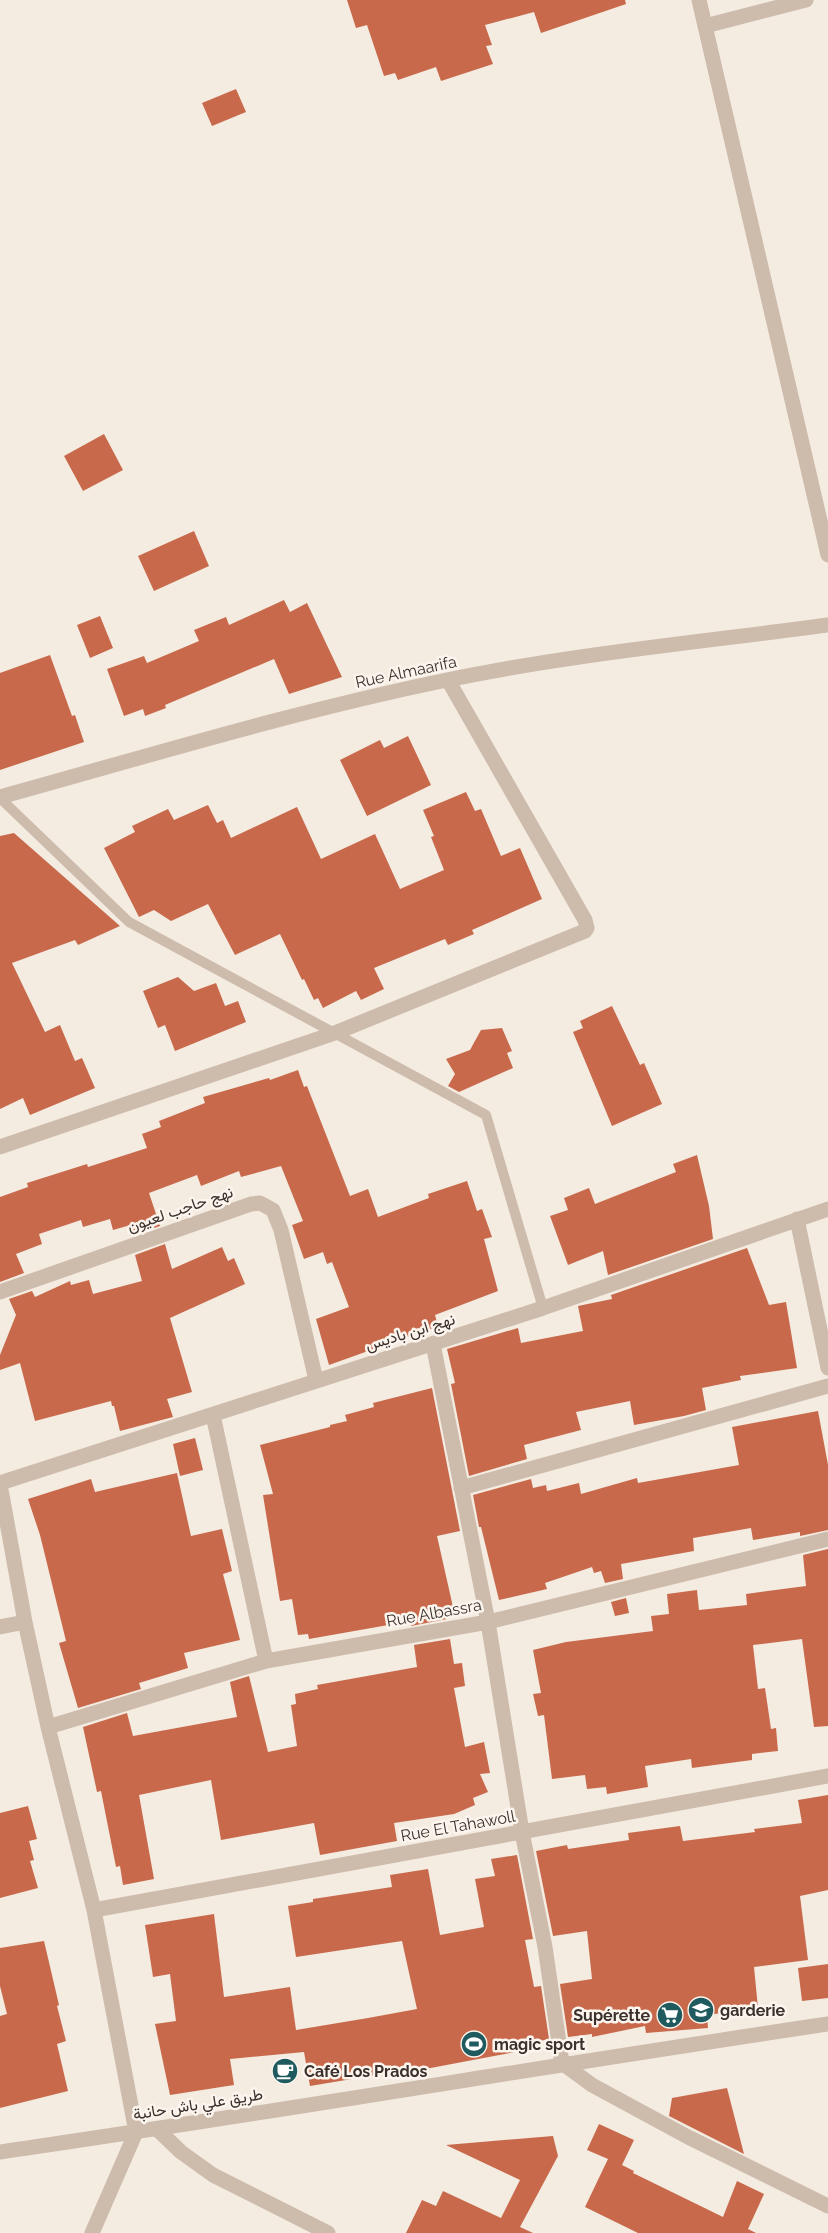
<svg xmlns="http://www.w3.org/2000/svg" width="828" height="2233" font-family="Raleway,Vazirmatn,sans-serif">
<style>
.building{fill:#c8694b}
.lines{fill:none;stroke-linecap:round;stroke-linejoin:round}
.lane{stroke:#cdbbac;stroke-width:10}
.street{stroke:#cdbbac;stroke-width:15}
.labels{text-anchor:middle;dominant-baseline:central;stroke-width:5;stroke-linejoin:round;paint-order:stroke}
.street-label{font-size:16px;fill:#3b302b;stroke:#fbf5ee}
.poi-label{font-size:16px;font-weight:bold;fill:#3b302b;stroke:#fbf5ee;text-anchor:start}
</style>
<rect width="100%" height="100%" fill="#f4ebe1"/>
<path class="building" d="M347,0H625L626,4L541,33L534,12L485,25L492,45L486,46L493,64L441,81L436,67L398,80L395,73L384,76L367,25L356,28Z
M236,89L246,112L212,126L202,103Z
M104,434L123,470L83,491L64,456Z
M194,531L209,566L154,591L138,556Z
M284,600L290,612L307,603L342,677L289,694L274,659L165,705L166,708L145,716L143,709L124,716L107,669L144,656L147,663L199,641L194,630L226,617L229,625Z
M100,616L113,648L90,658L77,625Z
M50,655L72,716L75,715L84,742L0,770V673Z
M408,736L431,785L367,816L340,760L380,740L384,748Z
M466,792L475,811L481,809L501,856L520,848L542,899L472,930L474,934L448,945L445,939L374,968L384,989L361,1000L356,991L323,1008L318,998L314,1000L304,979L302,980L280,934L235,955L208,904L171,921L154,910L139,917L104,848L135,832L132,826L168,809L174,820L208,805L217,823L223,820L231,838L297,807L321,859L375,834L400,889L444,870L431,837L434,836L423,810Z
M14,833L120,926L78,945L75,940L12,963L45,1032L60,1025L75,1061L82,1058L95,1088L30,1115L23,1098L0,1109V836Z
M178,977L194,991L216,983L225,1006L238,1001L246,1022L175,1051L165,1025L158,1028L143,991Z
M612,1006L640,1065L644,1063L662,1104L612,1126L573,1032L583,1028L580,1021Z
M502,1028L512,1051L507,1053L513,1068L459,1092L448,1086L455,1074L446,1059L470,1050L481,1030Z
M298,1070L304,1087L307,1086L350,1196L368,1189L378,1217L429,1198L428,1194L467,1181L477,1211L482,1209L492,1237L484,1239L498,1291L435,1315L438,1326L329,1365L316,1319L349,1307L332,1262L327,1264L323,1252L304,1259L292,1225L303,1221L281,1166L241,1177L239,1171L201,1186L197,1175L149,1193L160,1226L130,1236L127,1226L113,1230L110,1219L83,1227L81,1220L39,1234L42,1244L16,1254L24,1273L0,1282V1197L28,1187L27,1183L87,1164L88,1167L147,1148L142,1134L161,1127L159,1121L205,1103L203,1097L269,1078L270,1080Z
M697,1155L709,1206L713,1239L608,1275L603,1251L568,1265L550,1216L568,1210L564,1198L589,1188L595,1204L676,1172L673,1164Z
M165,1244L172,1269L222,1247L228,1261L234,1258L245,1284L170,1318L192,1392L167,1399L173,1417L120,1431L114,1406H112L111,1401L35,1421L20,1363L0,1370V1355L16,1315L9,1299L32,1291L35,1297L70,1281L71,1285L89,1280L93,1294L142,1281L135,1255Z
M747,1248L769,1305L786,1302L797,1368L740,1376L741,1380L702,1388L706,1410L684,1416L634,1425L630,1401L576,1412L581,1430L524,1445L527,1459L469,1476L451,1384L455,1383L447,1349L518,1328L521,1343L583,1331L578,1306L612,1299L611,1295Z
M432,1388L460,1531L437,1536L453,1607L445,1608L447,1619L411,1626V1621L309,1639L308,1634L298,1635L292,1599L280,1601L263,1495L273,1494L260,1445L330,1427V1425L347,1421L345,1415L374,1407L373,1403Z
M818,1411L828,1465V1530L800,1536V1532L753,1540L751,1528L693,1538L694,1551L621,1564L623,1579L605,1583L601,1571L594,1573L592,1567L545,1583L547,1589L499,1600L481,1527H479L473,1495L531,1479L533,1488L546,1485L547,1491L579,1483L581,1494L637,1478L638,1483L739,1465L732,1427Z
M195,1438L203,1470L180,1476L173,1444Z
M177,1473L191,1536L222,1529L232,1571L223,1574L240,1640L184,1653L188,1668L139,1683L141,1689L78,1708L59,1643L66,1641L40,1535L28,1499L91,1479L95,1492Z
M828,1549V1726L814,1727L802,1639L753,1645L758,1689L765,1688L771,1729L776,1728L778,1751L752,1754V1760L692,1768L691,1759L645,1766L648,1787L607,1794L606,1787L587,1789L585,1775L552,1779L544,1715L538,1716L533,1694L541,1693L533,1650L566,1642L653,1631L651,1616L669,1614L667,1594L697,1590L699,1610L747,1605L746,1594L806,1586L803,1555Z
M626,1598L629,1613L615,1616L611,1602Z
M450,1639L454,1664L462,1663L465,1686L454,1688L465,1747L484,1742L490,1773L480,1774L488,1792L473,1798L475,1805L454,1814L394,1823L397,1841L320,1855L314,1823L221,1840L211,1780L139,1795L154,1879L123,1885L120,1866L116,1867L101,1791L97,1792L83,1727L127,1713L133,1736L237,1717L230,1682L249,1676L268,1752L297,1746L291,1705L296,1704L295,1694L318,1689L317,1685L417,1667L414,1645Z
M828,1795V1890L800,1896L808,1960L754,1967L758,2008L707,2015L708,2028L646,2033L645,2026L592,2037V2034L568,2037L560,1984L592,1979L587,1931L553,1936L536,1851L567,1845L568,1849L629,1840L628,1833L680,1826L683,1841L755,1832L754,1829L802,1823L798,1800Z
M28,1806L37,1839L29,1841L34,1860L30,1861L38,1888L0,1898V1813Z
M517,1855L533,1939L525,1940L534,1987L541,1986L549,2039L540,2041L541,2047L383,2077L382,2074L310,2086L304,2052L230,2059L234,2085L170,2095L155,2024L176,2021L170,1974L153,1977L145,1925L214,1914L224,1997L290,1987L296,2030L368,2018L417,2009L402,1941L296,1957L288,1906L313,1902V1899L392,1887L390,1875L428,1869L440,1935L484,1927L475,1879L495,1876L491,1859Z
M44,1941L59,2005L57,2006L66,2041L57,2044L68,2091L0,2108V2016L7,2014L0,1986V1948Z
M828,1964V1998L802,2001L798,1968Z
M727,2088L744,2154L669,2116L672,2098Z
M599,2124L634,2140L622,2165L634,2171L633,2173L723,2217L737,2181L764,2194L748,2229L756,2233H638L585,2207L608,2159L587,2150Z
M553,2136L558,2156L520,2227L533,2233H406L422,2200L436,2206L443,2191L501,2218L520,2180L446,2145Z"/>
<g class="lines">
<path class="lane" d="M0,798L129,922L486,1115L543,1308"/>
<path class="street" d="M699,0L828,555
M705,26L806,0
M0,797C148,756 296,711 447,680C572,654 701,642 828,625
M0,1147L335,1033L585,931L587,928L585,920L448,680
M797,1219L828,1368
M0,1292L251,1204L260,1203L273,1210L281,1230L316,1380
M433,1344L488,1622L522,1832L545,1947L562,2063L592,2085L688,2137L828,2206
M213,1415L266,1661
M0,1483L543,1308L828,1209
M0,1484L25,1622L48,1727L94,1910L136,2132L92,2233
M461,1488L828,1386
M0,1627L25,1622
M48,1727L266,1661L488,1622L828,1539
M94,1910L828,1776
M157,2129L181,2152L213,2175L328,2233
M0,2152C276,2112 552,2065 828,2024"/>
</g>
<defs>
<symbol id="school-disc" viewBox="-11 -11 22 22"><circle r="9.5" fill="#1f5a5e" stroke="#fbf5ee"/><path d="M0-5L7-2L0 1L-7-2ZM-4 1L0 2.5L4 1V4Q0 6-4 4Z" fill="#fff"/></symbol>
<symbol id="supermarket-disc" viewBox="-11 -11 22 22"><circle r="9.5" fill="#1f5a5e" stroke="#fbf5ee"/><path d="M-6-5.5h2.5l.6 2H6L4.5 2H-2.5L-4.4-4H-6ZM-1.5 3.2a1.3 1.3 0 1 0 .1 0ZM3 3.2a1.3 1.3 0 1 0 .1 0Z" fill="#fff"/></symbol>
<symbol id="stadium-disc" viewBox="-11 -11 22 22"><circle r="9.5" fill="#1f5a5e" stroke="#fbf5ee"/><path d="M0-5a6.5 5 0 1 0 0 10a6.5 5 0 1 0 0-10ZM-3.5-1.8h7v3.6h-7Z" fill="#fff"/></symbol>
<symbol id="cafe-disc" viewBox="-11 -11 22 22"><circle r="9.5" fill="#1f5a5e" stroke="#fbf5ee"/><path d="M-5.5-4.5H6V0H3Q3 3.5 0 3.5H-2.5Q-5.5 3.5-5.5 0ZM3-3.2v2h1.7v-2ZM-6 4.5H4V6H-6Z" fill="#fff"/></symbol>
</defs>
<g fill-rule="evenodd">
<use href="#school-disc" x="686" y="1995" width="30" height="30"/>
<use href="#supermarket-disc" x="655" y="2000" width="30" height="30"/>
<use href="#stadium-disc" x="459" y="2029" width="30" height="30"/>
<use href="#cafe-disc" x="270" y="2056" width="30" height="30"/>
</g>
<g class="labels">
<g class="street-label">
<text transform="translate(406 672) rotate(-12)">Rue Almaarifa</text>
<text transform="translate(180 1209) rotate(-19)">نهج حاجب لعيون</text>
<text transform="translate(410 1332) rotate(-17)">نهج ابن باديس</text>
<text transform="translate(434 1613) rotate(-10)">Rue Albassra</text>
<text transform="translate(458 1826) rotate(-10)">Rue El Tahawoll</text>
<text transform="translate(198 2104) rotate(-9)">طريق علي باش حانبة</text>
</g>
<g class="poi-label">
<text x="720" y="2010">garderie</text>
<text x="650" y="2015" text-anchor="end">Supérette</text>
<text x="494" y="2044">magic sport</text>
<text x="304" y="2071">Café Los Prados</text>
</g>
</g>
</svg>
